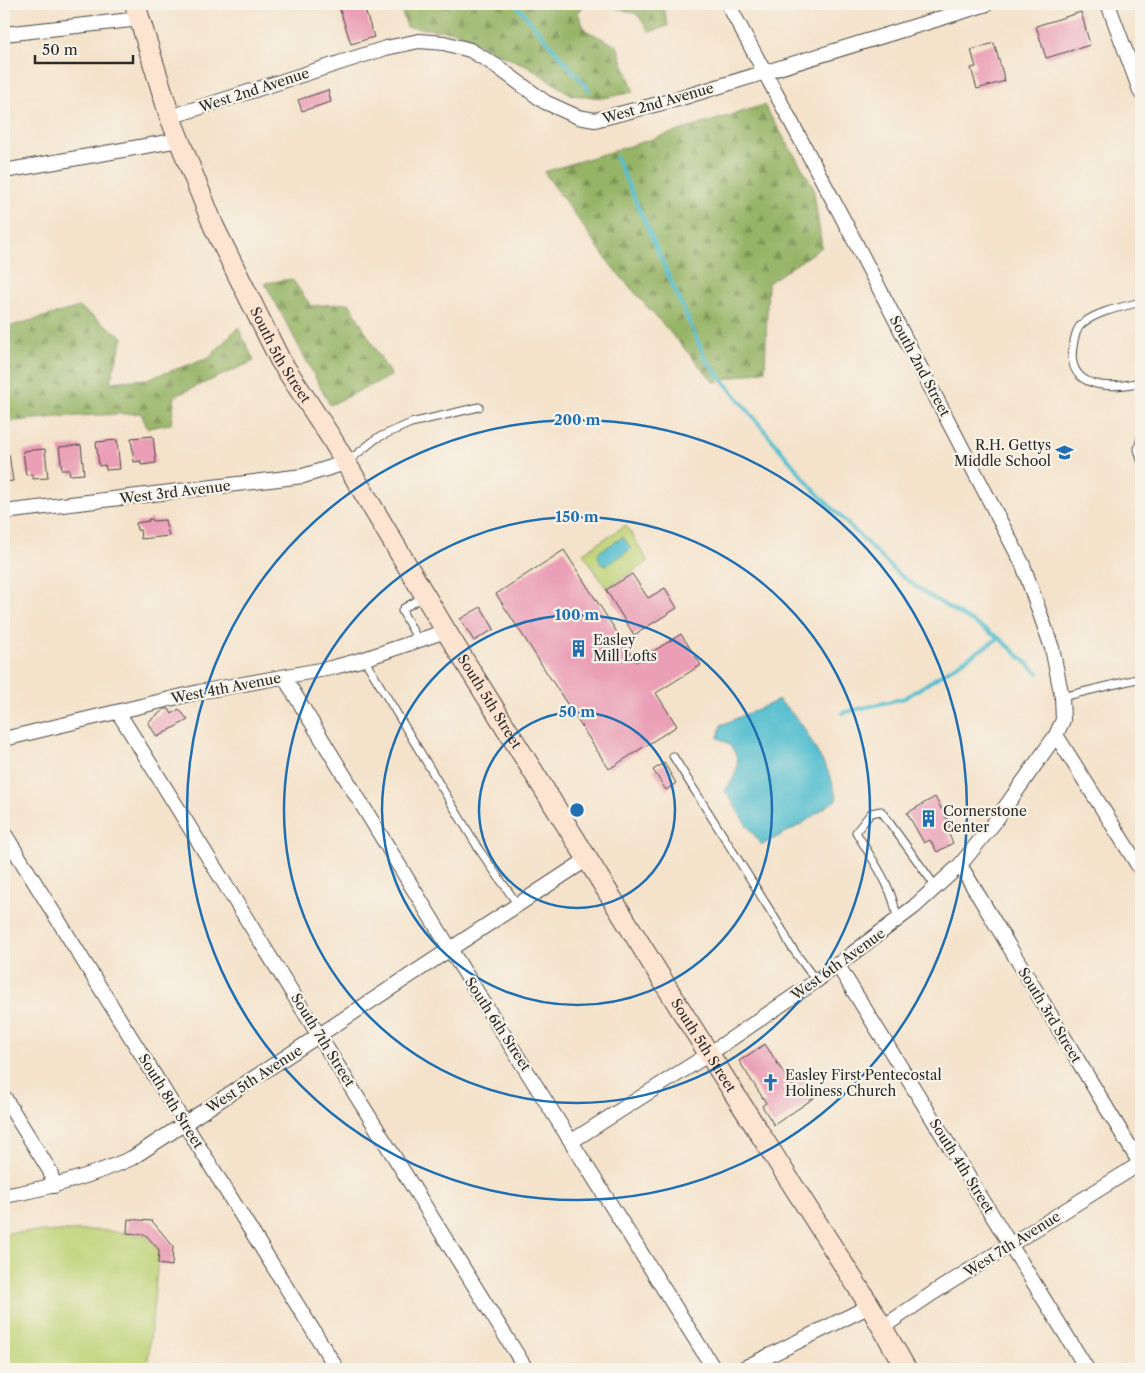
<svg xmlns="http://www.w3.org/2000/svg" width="1145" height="1373" font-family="'Libre Caslon Text',serif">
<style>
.forest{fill:url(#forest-firs);stroke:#607048}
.pitch{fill:#bed275;stroke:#747e50}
.water{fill:#53becf;stroke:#3f747d}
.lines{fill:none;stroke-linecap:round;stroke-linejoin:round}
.stream{stroke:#53becf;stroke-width:4}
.building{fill:#ea9fb6}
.lane-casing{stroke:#494643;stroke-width:9}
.street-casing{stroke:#494643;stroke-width:16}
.secondary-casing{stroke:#494643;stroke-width:22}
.lane{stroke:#fff;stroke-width:7}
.street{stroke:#fff;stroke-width:14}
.secondary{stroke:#fde4d1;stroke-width:20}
.ring{fill:none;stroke:#1f6fb2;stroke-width:2.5}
.labels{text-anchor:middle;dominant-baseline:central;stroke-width:4.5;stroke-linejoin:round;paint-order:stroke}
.street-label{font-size:14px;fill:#2b2b2b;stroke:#f7f3e8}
.poi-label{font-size:14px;fill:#2b2b2b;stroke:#f7f3e8;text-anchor:start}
.centre{fill:#1f6fb2;stroke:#f7f3e8;stroke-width:2.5}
.ring-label{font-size:15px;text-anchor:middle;font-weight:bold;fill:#1f6fb2;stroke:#f7f3e8;stroke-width:4.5;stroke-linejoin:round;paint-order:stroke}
</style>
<defs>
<pattern id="forest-firs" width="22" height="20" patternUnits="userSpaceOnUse" patternTransform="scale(1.25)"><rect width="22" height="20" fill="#96b466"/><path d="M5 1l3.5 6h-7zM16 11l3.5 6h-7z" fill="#7b9354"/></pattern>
</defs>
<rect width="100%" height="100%" fill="#f7f3e8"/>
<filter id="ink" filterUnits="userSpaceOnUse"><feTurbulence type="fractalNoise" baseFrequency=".02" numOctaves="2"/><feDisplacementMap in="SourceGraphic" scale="10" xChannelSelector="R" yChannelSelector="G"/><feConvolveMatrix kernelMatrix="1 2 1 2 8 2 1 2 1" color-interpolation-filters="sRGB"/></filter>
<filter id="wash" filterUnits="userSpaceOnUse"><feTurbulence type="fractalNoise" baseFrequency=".0096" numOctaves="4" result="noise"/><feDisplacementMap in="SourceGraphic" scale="20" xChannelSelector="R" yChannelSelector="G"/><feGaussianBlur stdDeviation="1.12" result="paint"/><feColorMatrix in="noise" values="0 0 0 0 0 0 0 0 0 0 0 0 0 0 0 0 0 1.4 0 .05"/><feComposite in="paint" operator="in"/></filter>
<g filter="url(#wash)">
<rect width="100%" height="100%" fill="#f4e2ca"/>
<path class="forest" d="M399,4H585L578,13L585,30L617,46L634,92L604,98L571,95L528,66L498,54L457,32L407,27Z
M604,4H663L668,26L650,32L637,14Z
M764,105L813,186L822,247L768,283L765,370L714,382L613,268L544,172Z
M292,279L311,306L349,303L391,376L330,405L265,283Z
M79,307L123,337L110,382L147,379L209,358L238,327L254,361L175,396L171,424L147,428L141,413L59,417L4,422V328Z"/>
<path class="pitch" d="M626,525L648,562L606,588L583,553Z
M99,1230L146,1235L159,1250L147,1369H11L4,1360V1233Z"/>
<path class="water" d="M623,537L631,549L607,565L601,564L598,556L599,552Z
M779,700L801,723L830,775L837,799L802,824L762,845L745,823L725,790C742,771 743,749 718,738L721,725Z"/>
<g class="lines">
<path class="stream" d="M518,7L589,90
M616,157L706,360L812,488L896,572L925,593L999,638L1038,673
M842,713L905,698L999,638"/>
</g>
<g id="blocks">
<path class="building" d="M338,4H363L374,37L351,44Z
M1081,12L1090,45L1046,58L1036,26Z
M994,43L1005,81L977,89L971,68L976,67L971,50Z
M328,90L331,102L302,111L298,100Z
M153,436L156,463L141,465V461L134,462L131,438Z
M117,440L120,469L106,470L105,465L99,466L96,442Z
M81,445L84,474L70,475L69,470H62L59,447Z
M45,449L48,478L33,479V474L26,475L23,451Z
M4,454H9L13,481L4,482Z
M148,519H152L153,521L165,520L169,536L141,539L140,530H137L136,523L149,521Z
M564,550L636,662L681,634L701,665L656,693L677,726L609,769L496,594Z
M632,574L648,598L665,588L677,608L634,635L606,590Z
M481,607L494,629L474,641L460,619Z
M165,709H169L172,714L179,709L188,720L157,737L148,722Z
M664,763L676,783L666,790L653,770Z
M935,797L951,826L946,829L953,843L937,852L930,840L924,843L907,813Z
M765,1044L792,1086L802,1079L814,1098L774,1125L762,1106L766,1103L739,1061Z
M128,1219L152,1221L173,1246L172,1266L158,1264L159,1250L146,1235L127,1233Z"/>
</g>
</g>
<g filter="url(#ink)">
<use href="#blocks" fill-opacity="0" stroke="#494643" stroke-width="1"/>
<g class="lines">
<defs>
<path id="lane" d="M1141,302C1122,307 1099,311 1083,323C1077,327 1074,339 1073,347C1066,390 1111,389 1141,382
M1141,437L1138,449L1141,460
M347,462L377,438L411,423L479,407
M419,642L402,611L404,608L423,597
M364,659L480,851L518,905
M1062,697L1141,678
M673,756L783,931L790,945L816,981
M897,920C894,887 872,860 856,832L871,813L881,811L936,887"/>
<path id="street" d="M728,4L841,215L1023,565L1052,648L1062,697L1063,720L1056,735L1141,870
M1108,4L1141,93
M4,34L140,19
M170,117L386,48L419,41L444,43L470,50L495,65L545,102L578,117L595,120L678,99L987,4
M4,171L179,140
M4,512L303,476L345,463
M284,677L450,949L714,1369
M118,712L526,1369
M4,739L199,692L331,668L364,659L446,631
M4,833L337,1369
M960,865L1141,1165
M837,964L1087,1369
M4,1097L50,1171L54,1186
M572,1141L709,1054L816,981L914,907L960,865L994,823L1056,735
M4,1196C49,1188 90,1177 132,1158L589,858
M883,1327L933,1293L1141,1163
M742,1369L870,1306"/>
<g id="secondary">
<path id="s1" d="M135,4L170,117L214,227L280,360L330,436L446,631L686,1018L870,1306L906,1369"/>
</g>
</defs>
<use href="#lane" class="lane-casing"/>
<use href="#street" class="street-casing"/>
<use href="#secondary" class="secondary-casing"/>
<use href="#lane" class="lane"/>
<use href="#street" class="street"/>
<use href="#secondary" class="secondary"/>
</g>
</g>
<g class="ring">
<circle cx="577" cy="810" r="98"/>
<circle cx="577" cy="810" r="195"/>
<circle cx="577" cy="810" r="293"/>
<circle cx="577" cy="810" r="390"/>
</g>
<defs>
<symbol id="school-bare" viewBox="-9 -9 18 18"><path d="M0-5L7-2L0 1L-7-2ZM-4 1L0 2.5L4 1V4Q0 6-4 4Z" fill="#1f6fb2" stroke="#f7f3e8" stroke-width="2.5" paint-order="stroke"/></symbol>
<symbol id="building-bare" viewBox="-9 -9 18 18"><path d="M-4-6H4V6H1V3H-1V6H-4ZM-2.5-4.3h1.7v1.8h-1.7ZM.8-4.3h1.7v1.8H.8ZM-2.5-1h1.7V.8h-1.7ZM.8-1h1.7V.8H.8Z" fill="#1f6fb2" stroke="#f7f3e8" stroke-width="2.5" paint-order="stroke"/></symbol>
<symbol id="church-bare" viewBox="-9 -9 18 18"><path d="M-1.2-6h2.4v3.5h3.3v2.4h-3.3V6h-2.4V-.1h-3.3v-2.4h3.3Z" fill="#1f6fb2" stroke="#f7f3e8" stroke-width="2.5" paint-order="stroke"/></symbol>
</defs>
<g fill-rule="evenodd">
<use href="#school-bare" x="1052" y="440" width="25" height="25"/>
<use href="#building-bare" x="566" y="636" width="25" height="25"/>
<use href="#building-bare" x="916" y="806" width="25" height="25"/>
<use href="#church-bare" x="758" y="1070" width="25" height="25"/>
</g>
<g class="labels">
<g class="street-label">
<text transform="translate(254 90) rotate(-18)">West 2nd Avenue</text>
<text transform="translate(658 103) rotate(-16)">West 2nd Avenue</text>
<text stroke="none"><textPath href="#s1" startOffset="381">South 5th Street</textPath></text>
<text transform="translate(920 366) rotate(62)">South 2nd Street</text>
<text transform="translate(175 492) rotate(-7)">West 3rd Avenue</text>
<text transform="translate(226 688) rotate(-11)">West 4th Avenue</text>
<text stroke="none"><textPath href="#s1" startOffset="786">South 5th Street</textPath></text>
<text transform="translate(838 964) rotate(-36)">West 6th Avenue</text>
<text transform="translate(1050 1015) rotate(59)">South 3rd Street</text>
<text transform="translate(498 1024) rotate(57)">South 6th Street</text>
<text transform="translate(323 1040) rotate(58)">South 7th Street</text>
<text stroke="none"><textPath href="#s1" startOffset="1191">South 5th Street</textPath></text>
<text transform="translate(254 1079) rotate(-33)">West 5th Avenue</text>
<text transform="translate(171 1101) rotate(58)">South 8th Street</text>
<text transform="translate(962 1166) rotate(58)">South 4th Street</text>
<text transform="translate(1012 1244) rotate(-32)">West 7th Avenue</text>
</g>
<g class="poi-label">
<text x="1051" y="445" text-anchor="end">R.H. Gettys<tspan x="1051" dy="16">Middle School</tspan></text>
<text x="593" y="640">Easley<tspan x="593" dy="16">Mill Lofts</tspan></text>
<text x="943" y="811">Cornerstone<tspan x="943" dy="16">Center</tspan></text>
<text x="785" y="1075">Easley First Pentecostal<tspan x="785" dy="16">Holiness Church</tspan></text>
</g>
</g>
<circle cx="577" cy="810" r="8" class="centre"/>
<g class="ring-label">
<text x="577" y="425">200 m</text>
<text x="577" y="522">150 m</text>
<text x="577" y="620">100 m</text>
<text x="577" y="717">50 m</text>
</g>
<rect width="1145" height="1373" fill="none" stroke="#f7f3e8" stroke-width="20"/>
<path d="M35 55v8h98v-8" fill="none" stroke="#2b2b2b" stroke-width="2.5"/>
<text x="42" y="55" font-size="15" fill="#2b2b2b" stroke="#f7f3e8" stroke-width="4" paint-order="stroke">50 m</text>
</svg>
